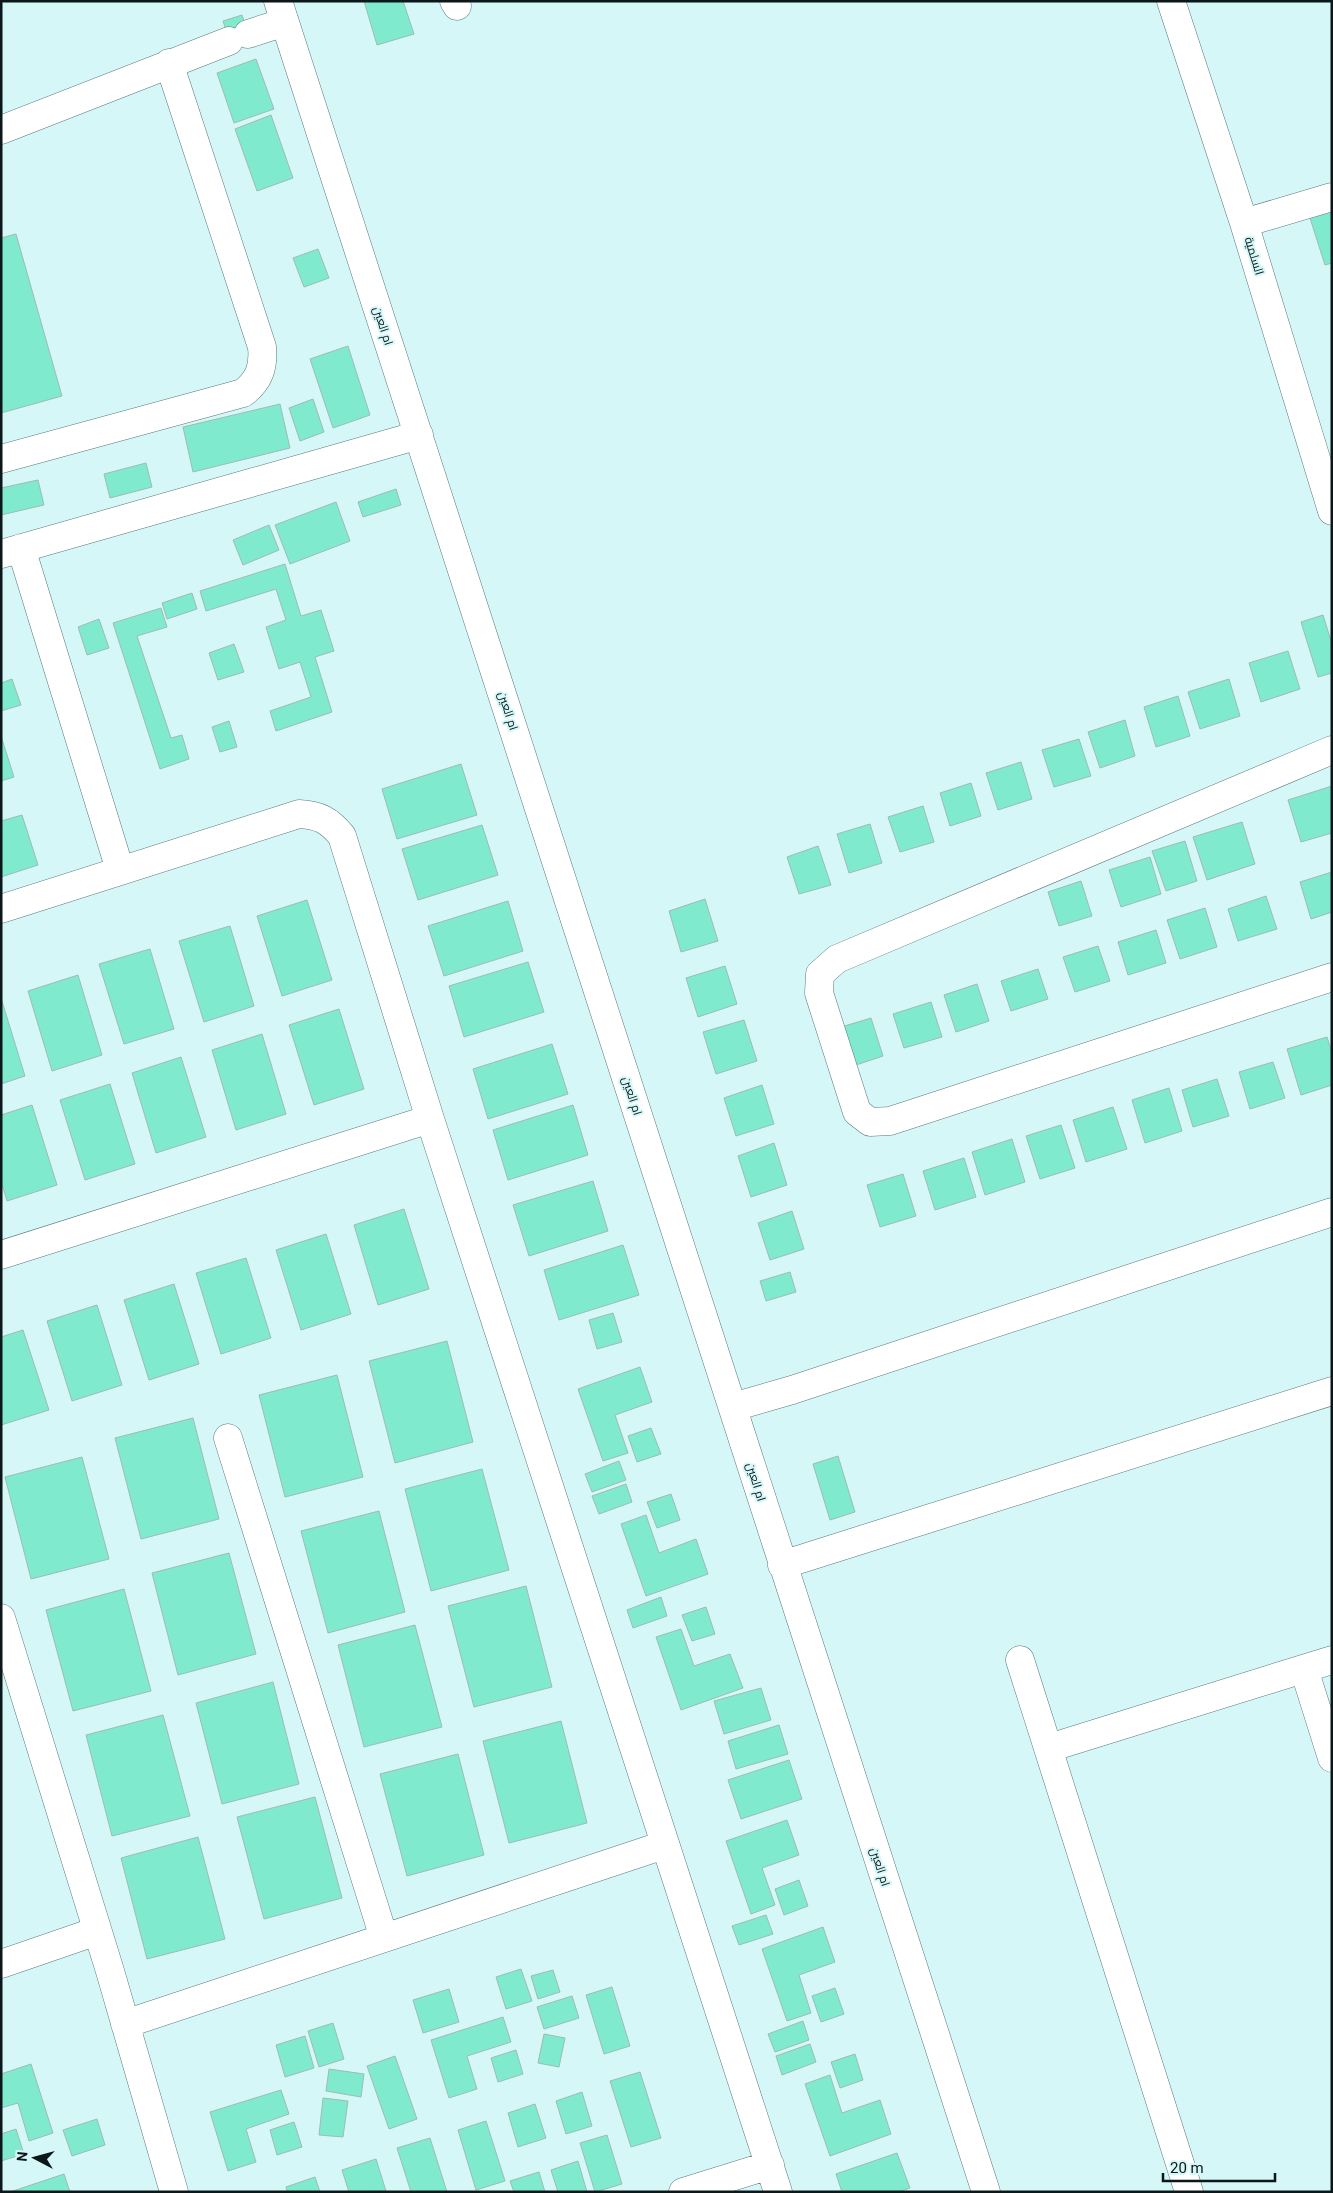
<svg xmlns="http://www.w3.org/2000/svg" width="1333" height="2193" font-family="Roboto,Cairo,sans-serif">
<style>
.building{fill:#7feace;stroke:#9ebcb2}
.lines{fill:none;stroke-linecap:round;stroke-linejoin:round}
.minor-casing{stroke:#5a787a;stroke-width:29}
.minor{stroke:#fff;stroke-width:28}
.labels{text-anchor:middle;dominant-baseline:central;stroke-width:4;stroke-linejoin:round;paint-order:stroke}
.street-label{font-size:12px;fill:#0b1718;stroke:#d5f7f8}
</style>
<rect width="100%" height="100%" fill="#d5f7f8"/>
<path class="building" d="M364,1H403L414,34L377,45Z
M242,15L250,40L231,47L223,21Z
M256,59L274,109L234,123L217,73Z
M271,115L293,178L257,191L235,129Z
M1332,208V263L1325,265L1309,215Z
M16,234L62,396L1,413V238Z
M318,249L329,278L304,287L293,258Z
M348,346L370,415L333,428L310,359Z
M313,399L324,432L300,441L289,408Z
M280,404L290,448L193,472L183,427Z
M146,463L152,487L110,498L104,474Z
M38,480L44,505L1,515V488Z
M396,489L401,505L363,517L358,502Z
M336,502L350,541L290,564L275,525Z
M269,525L279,550L243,565L233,540Z
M285,564L301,616L321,610L334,651L315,657L332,712L276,731L270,711L311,697L300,662L279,669L266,627L286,620L276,589L206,611L200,591Z
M192,593L197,609L167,619L162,603Z
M161,608L167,627L137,636L171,738L182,735L189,759L160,769L113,623Z
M1323,615L1332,644V673L1318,677L1301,622Z
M99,619L109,648L87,655L78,627Z
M234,644L244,672L218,680L209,653Z
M1288,651L1300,689L1261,702L1249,663Z
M12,679L21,705L1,711V683Z
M1229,679L1240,716L1200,729L1188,692Z
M1178,696L1190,736L1156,747L1144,707Z
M1125,720L1135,756L1100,768L1088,732Z
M229,721L237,747L220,752L212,727Z
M1,736L14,777L1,781Z
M1079,739L1091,776L1054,787L1042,750Z
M1021,762L1032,799L998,810L986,773Z
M461,764L477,815L397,839L382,789Z
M971,783L981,816L950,826L940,793Z
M1332,786V833L1301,842L1288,800Z
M923,806L934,842L900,852L888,817Z
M22,815L38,865L1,877V821Z
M1242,822L1255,864L1207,880L1193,837Z
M870,824L882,863L849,873L837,834Z
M482,825L498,875L418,900L402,849Z
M1185,841L1197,881L1166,891L1152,851Z
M818,846L831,885L799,894L787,857Z
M1150,857L1161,894L1121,907L1109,870Z
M1332,872V912L1311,919L1300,882Z
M1081,881L1092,916L1059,926L1048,892Z
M1266,896L1277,929L1238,941L1228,909Z
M705,899L718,941L681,952L669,911Z
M307,900L332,980L282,996L257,916Z
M508,901L523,951L444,976L428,926Z
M1205,908L1217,947L1180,959L1167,920Z
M230,926L254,1006L204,1022L179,941Z
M1156,930L1166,963L1128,975L1118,942Z
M1098,946L1110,981L1075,992L1063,957Z
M150,949L174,1029L124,1044L99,964Z
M528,962L544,1012L464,1037L449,986Z
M725,966L737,1004L698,1017L686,978Z
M1038,969L1048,999L1011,1011L1001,981Z
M78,975L102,1055L52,1071L28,991Z
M977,984L989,1021L956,1032L944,995Z
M1,998L25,1076L1,1084Z
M931,1002L942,1037L904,1048L893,1014Z
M339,1009L364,1089L314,1105L289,1025Z
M871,1018L883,1056L850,1067L838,1028Z
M744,1020L757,1061L716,1074L703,1032Z
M262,1034L286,1114L236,1130L212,1050Z
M1327,1037L1332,1053V1085L1301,1095L1287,1049Z
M552,1044L568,1094L488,1119L473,1069Z
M181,1057L206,1137L156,1153L132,1073Z
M1273,1062L1285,1098L1250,1109L1239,1072Z
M1217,1079L1229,1116L1193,1127L1182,1090Z
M110,1084L135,1164L85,1180L60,1100Z
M762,1085L774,1124L736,1136L724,1098Z
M1169,1088L1182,1131L1145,1143L1132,1100Z
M32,1105L57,1185L7,1201L1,1181V1115Z
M573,1105L588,1155L508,1180L493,1130Z
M1113,1107L1127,1149L1086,1162L1073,1120Z
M1061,1125L1075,1168L1040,1179L1026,1136Z
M1012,1139L1025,1182L985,1195L972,1152Z
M774,1143L787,1185L751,1197L738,1156Z
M964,1158L976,1197L935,1210L923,1171Z
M903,1174L916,1216L880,1227L867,1185Z
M593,1181L608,1231L529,1256L513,1205Z
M404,1209L429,1289L378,1305L354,1225Z
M792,1211L804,1249L770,1260L758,1223Z
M326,1234L351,1314L301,1330L276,1250Z
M623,1245L639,1295L559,1320L544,1270Z
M246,1258L271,1338L221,1354L196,1273Z
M790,1272L796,1292L766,1301L760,1281Z
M174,1284L199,1364L149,1380L124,1300Z
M97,1305L122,1385L72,1401L47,1321Z
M613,1313L622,1342L597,1349L589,1320Z
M23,1330L49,1410L1,1425V1337Z
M447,1341L473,1442L395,1463L369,1361Z
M640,1367L652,1402L615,1415L628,1453L603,1461L578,1389Z
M337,1375L363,1477L285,1497L259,1395Z
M193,1418L219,1519L141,1539L115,1438Z
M651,1428L661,1454L637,1462L628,1436Z
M838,1456L855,1512L830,1520L813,1464Z
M82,1457L109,1559L31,1579L5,1477Z
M619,1461L626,1480L592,1492L585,1474Z
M482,1469L509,1570L431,1591L405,1489Z
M626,1484L632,1502L599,1514L592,1496Z
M671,1494L680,1520L657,1528L647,1502Z
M379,1511L405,1612L328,1633L301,1531Z
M646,1515L659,1553L696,1539L708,1574L646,1596L621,1524Z
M229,1553L256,1654L178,1675L152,1573Z
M526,1586L552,1687L474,1707L448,1606Z
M124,1589L151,1691L73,1711L46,1610Z
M661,1597L667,1616L633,1628L627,1610Z
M706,1607L715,1634L692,1641L682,1615Z
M415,1625L442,1727L364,1747L338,1645Z
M681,1629L694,1666L730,1654L743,1688L681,1710L656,1637Z
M273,1682L299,1784L222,1804L196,1703Z
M761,1688L771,1720L724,1734L714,1701Z
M163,1715L190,1816L112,1836L86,1735Z
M561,1721L587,1823L509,1843L483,1741Z
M779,1725L788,1754L736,1769L728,1741Z
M458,1754L484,1855L407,1876L380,1774Z
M789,1760L802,1799L741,1819L728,1780Z
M315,1797L342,1898L264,1919L237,1817Z
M787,1820L799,1855L762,1868L775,1905L751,1914L726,1841Z
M198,1837L225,1939L147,1959L121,1858Z
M799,1880L808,1906L784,1915L775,1889Z
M766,1915L773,1934L739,1945L732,1926Z
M823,1927L835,1962L799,1975L811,2013L787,2021L762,1949Z
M521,1969L532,2001L506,2009L496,1977Z
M553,1970L560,1992L538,1999L531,1976Z
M612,1987L630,2046L604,2054L586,1995Z
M835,1988L844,2014L821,2022L812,1996Z
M449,1989L459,2022L423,2033L413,2000Z
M572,1996L579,2018L544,2029L537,2007Z
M503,2017L511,2042L467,2056L477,2089L449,2098L431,2040Z
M803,2021L809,2040L775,2052L768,2034Z
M333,2023L344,2059L319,2067L308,2031Z
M544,2034L565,2038L559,2067L538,2063Z
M305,2036L314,2068L285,2077L276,2045Z
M810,2044L816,2062L782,2075L776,2056Z
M516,2050L523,2074L498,2082L491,2058Z
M855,2054L863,2080L840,2088L831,2062Z
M395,2056L417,2119L389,2129L367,2066Z
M31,2064L53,2133L29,2141L18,2103L1,2108V2074Z
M329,2069L364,2074L361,2097L326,2091Z
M640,2072L661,2138L631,2147L610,2081Z
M830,2075L842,2113L880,2100L891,2134L830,2156L805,2084Z
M281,2090L289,2114L246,2129L256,2162L228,2171L210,2112Z
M582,2092L592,2126L566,2134L556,2101Z
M323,2098L348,2101L343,2137L319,2135Z
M535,2104L546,2138L518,2147L508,2113Z
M97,2119L105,2145L72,2156L63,2130Z
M486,2121L505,2181L476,2190L458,2130Z
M294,2122L302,2147L277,2155L270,2130Z
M16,2129L24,2154L1,2161V2134Z
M607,2135L622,2184L595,2192L580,2143Z
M430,2138L447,2192H411L397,2148Z
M897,2153L910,2188L898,2192H842L836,2174Z
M376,2159L386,2191L349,2192L342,2170Z
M578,2161L587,2192H558L551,2170Z
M539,2172L545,2192H514L510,2181Z
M64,2174L70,2192H10Z
M315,2177L320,2192H287L286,2187Z"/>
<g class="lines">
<defs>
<path id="minor" d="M278,1L986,2192
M454,1L457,6
M1171,1L1244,223L1332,511
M248,34L285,22
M1,130L229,41
M1244,223L1332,197
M1,459L243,393C259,381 264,367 262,347L169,63
M21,548L120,870
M1,554L419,435
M1332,750L837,959L820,974L819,993L857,1112L870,1122L890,1121L1332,977
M1,909L299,814C319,815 329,820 342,836L430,1119L778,2192
M1,1255L430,1119
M733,1407L792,1390L1332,1212
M228,1438L384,1938
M782,1565L1332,1391
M1,1618L110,1971L174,2192
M1020,1660L1189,2192
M1304,1669L1332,1758
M1049,1748L1332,1660
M1,1964L97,1931
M125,2024L664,1845
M683,2192L770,2165"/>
</defs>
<use href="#minor" class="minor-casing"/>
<use href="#minor" class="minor"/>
</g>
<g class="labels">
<g class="street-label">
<text transform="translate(1254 256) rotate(73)">السلمية</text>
<text transform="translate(383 326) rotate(72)">ام العين</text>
<text transform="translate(508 711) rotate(72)">ام العين</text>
<text transform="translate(632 1096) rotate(72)">ام العين</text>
<text transform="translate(756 1482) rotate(73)">ام العين</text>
<text transform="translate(880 1867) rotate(72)">ام العين</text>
</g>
</g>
<rect width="1333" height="2193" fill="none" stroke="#0b1718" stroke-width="5"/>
<g transform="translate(35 2158) rotate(276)" stroke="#d5f7f8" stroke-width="4" paint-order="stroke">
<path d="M0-4L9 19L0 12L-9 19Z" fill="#0b1718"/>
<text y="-8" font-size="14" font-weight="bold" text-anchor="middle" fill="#0b1718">N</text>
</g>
<path d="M1163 2173v8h112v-8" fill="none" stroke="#0b1718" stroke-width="2.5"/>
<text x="1170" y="2173" font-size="15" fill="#0b1718" stroke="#d5f7f8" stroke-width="4" paint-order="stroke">20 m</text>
</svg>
